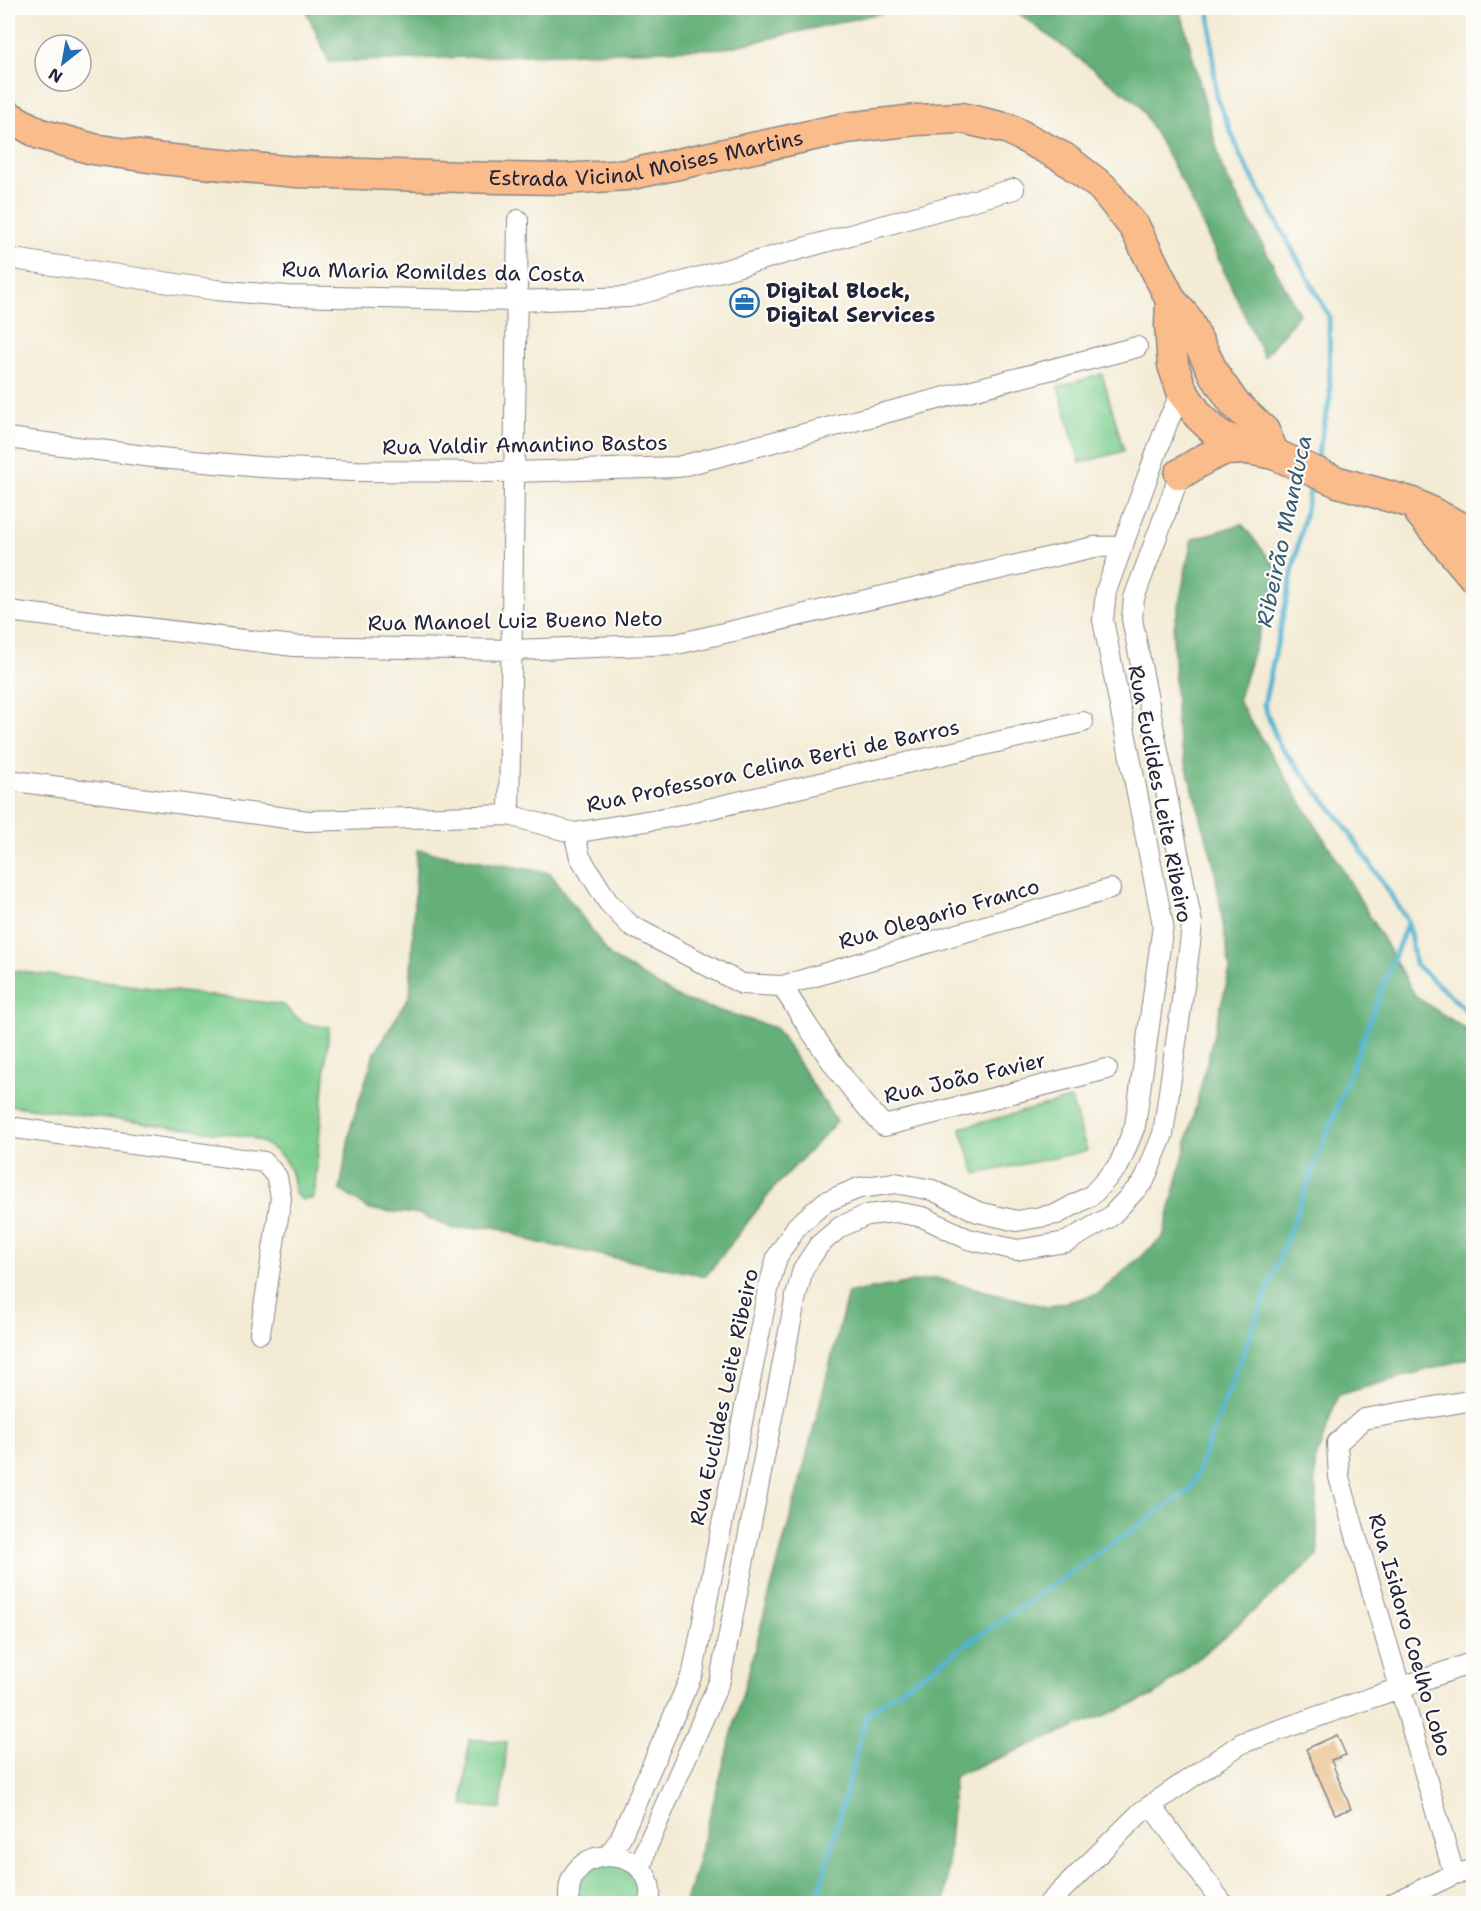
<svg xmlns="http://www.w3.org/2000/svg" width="1481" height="1911" font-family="'Shantell Sans',sans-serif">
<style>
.green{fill:#7ccd8e;stroke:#4f7864;stroke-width:1.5}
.forest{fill:#65b079;stroke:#44695a;stroke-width:1.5}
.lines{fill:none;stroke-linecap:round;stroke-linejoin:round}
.stream{stroke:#51b3d0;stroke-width:5}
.building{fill:#e3b175}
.street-casing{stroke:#8a8688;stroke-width:22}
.primary-casing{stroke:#8a8688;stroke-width:33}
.street{stroke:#fff;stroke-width:20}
.primary{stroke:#fabc8b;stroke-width:30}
.labels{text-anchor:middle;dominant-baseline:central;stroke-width:4.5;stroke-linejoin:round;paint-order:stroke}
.street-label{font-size:21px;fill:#22223b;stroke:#fdfcf7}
.poi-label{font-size:21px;font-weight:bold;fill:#22223b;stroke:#fdfcf7;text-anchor:start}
.water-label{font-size:22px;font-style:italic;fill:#355c77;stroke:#fdfcf7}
</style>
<rect width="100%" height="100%" fill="#fdfcf7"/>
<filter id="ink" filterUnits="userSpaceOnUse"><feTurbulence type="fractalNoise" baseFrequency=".0167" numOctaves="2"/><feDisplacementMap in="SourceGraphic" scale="12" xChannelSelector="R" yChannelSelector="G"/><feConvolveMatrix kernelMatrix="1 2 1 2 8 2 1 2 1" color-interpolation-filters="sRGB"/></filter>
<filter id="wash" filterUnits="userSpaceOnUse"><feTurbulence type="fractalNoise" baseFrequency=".008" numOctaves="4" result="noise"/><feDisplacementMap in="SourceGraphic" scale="24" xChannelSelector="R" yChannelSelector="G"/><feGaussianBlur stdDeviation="1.35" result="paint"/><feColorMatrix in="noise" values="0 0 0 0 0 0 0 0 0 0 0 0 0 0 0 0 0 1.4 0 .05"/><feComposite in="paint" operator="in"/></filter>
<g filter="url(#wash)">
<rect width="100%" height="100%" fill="#f3ebd4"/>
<path class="green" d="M1102,374L1124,451L1080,463L1058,387Z
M8,970L284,1005C296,1021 309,1026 329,1027L314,1198L303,1200L296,1195C293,1189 293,1183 292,1176C287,1155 269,1145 251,1137L8,1105Z
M1071,1099L1087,1151L976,1174L960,1128Z
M469,1739L507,1742L501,1809L463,1805Z
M618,1863L638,1877L642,1904L577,1903L578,1884L594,1866Z"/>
<path class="forest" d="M305,8H902L727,48L329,62Z
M1012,8H1180L1222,168L1299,314L1264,357L1184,185L1139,104Z
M1242,524L1279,571L1238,701L1339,863L1416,997L1473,1034V1357L1338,1395L1315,1462L1318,1556L1155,1695L954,1776L945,1903H685L688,1896L802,1474L848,1293L936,1278L1047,1307L1098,1294L1163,1237L1230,970L1214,865L1177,732L1173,633L1192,539Z
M417,850L550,873L611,957L681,999L776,1028L837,1122L774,1188L706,1276L535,1242L495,1227L453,1229L419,1214L370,1210L340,1190L351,1126L374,1054L410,995Z"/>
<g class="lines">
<path class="stream" d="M1209,8L1216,95L1241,157L1329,316L1330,398L1316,462
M1312,480L1264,705L1279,745L1343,823L1408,921L1415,964L1474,1017
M816,1904L867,1713L1191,1489L1408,921"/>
</g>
<g id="blocks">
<path class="building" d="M1337,1735L1346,1755L1331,1760L1351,1809L1335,1814L1306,1749Z"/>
</g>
</g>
<g filter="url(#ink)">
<use href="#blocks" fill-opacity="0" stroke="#8a8688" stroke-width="1.5"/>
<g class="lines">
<defs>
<path id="street" d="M20,260L216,290L287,296L517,301L629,297L1014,189
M8,438L160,458L261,467L352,471L515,472L678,467L1137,347
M8,611L294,646L513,650L677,644L1094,547L1123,546
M8,780L308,821L509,815L574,833L682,815L1083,722
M509,815L518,220
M574,833L580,857L608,902L630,925L742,984L782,986C813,1035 844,1084 884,1126L1107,1069
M782,986L1110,889
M8,1127L264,1162L277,1177L281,1198L260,1333
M1151,1805L1223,1904
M608,1856L620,1839L693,1672L768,1290L777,1257L797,1226L825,1202L859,1188L895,1183L932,1190L978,1212L1017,1221L1057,1214L1092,1195L1119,1165L1135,1126L1163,925L1103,620L1106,591L1168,421L1182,391
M641,1869L646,1849L720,1680L796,1296L803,1269L819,1245L840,1227L867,1215L895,1212L923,1217L968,1239L1017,1250L1066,1242L1110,1217L1144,1181L1163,1134L1190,944L1192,923L1132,619L1134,598L1180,474L1187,465
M1454,1874L1339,1477L1337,1443L1364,1419L1474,1400
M570,1904C558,1839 662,1842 649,1904
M1048,1904L1141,1812L1242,1743L1474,1662
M1392,1904L1454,1874L1474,1870"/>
<g id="primary">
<path id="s1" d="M8,116L40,134L93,149L162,159L296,172L496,178L562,179L627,175L846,128L916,120L962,118L1009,129L1064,158L1102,187L1135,228L1171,300L1187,319L1214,374L1234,403L1264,431L1274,454"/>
<path d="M1171,300L1170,326L1173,365L1182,391L1198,415L1218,434L1248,449L1274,454L1338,482L1413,503L1474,534"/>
<path d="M1180,474L1204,459L1223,450L1248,449"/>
<path d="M1420,513L1474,577"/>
</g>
</defs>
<use href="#street" class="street-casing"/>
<use href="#primary" class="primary-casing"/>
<use href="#street" class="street"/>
<use href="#primary" class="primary"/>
</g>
</g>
<defs>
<symbol id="office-ring" viewBox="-11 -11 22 22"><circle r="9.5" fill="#fdfcf7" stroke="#1f6fb2" stroke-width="1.5"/><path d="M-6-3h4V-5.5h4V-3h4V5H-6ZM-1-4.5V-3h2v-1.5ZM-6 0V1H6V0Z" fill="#1f6fb2"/></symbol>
</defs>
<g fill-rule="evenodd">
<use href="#office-ring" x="728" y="286" width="33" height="33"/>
</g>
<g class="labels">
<g class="street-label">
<text stroke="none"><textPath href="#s1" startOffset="648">Estrada Vicinal Moises Martins</textPath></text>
<text transform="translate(433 272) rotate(1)">Rua Maria Romildes da Costa</text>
<text transform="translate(525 445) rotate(-1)">Rua Valdir Amantino Bastos</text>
<text transform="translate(515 621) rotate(-1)">Rua Manoel Luiz Bueno Neto</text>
<text transform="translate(773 766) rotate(-12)">Rua Professora Celina Berti de Barros</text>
<text transform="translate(1160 794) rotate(79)">Rua Euclides Leite Ribeiro</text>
<text transform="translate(939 914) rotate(-16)">Rua Olegario Franco</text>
<text transform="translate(965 1078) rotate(-13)">Rua João Favier</text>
<text transform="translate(724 1397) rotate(-78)">Rua Euclides Leite Ribeiro</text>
<text transform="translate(1410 1635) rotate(74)">Rua Isidoro Coelho Lobo</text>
</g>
<g class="poi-label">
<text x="766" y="291">Digital Block,<tspan x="766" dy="24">Digital Services</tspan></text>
</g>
<g class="water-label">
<text transform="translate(1284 531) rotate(-78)">Ribeirão Manduca</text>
</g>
</g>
<rect width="1481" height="1911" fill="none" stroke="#fdfcf7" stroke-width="30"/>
<g transform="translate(63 63) rotate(211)"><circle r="28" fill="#fdfcf7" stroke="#a5a5ac" stroke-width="1.5"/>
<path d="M0-4.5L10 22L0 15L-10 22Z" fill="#1f6fb2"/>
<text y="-9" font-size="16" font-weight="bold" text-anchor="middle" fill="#22223b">N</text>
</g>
</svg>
